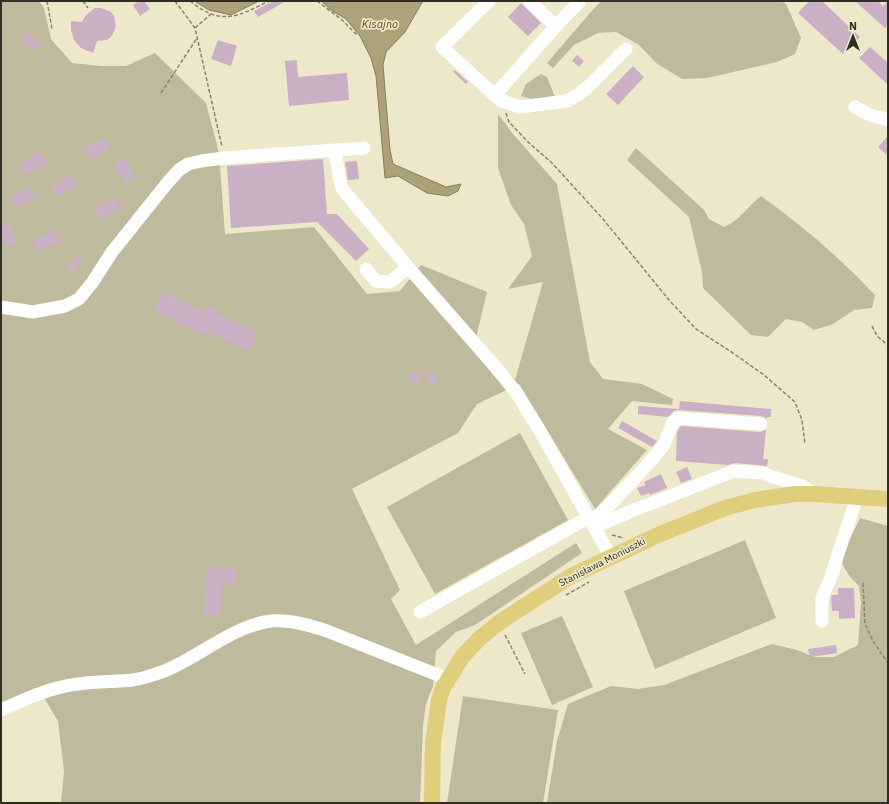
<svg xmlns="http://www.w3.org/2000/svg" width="889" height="804" font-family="'IBM Plex Sans',sans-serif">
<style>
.green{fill:#bfb99e}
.water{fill:#aca277;stroke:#877f5e}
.building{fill:#c9b0c5}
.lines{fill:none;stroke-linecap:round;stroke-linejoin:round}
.path{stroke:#898571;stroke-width:1.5;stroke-dasharray:4 2;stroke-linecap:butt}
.minor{stroke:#fff;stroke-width:13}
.major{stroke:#dfce7c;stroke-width:16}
.labels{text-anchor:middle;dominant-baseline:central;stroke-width:3.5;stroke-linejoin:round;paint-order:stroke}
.street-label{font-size:10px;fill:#302e22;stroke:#eee8ca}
.water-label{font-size:11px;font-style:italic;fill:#5f5000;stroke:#eee8ca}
</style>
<rect width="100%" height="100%" fill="#eee8ca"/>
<path class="green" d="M5,1H39L44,8L51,39L72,63L101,66H126L155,53L206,103L219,153L225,234L314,227L367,294L400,291L421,265L487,292L476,338L515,380L543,282L508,289L532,256L524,224L511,205L498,168V114L513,134L557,184L590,362L603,379L642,384L673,399L672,405L632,401L608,429L647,450L595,509L519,384L477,404L458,433L352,489L400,590L391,599L416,645L576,543L582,553L475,625L456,632L436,651L433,686L426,704L423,726L420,803H61L64,771L58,721L39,689L1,704V3Z
M601,1H782L786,4L801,38L795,54L777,62L707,78L682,79L656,63L639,45L616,32L598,33L574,45L553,68L547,63L590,13Z
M541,74L547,77L555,97L537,101L521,96L526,84Z
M636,148L704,210L709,219L724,227C739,221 749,205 761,196C802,225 840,258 875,295L872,308L854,310L833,324L814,330L802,322L786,319L768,337L751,335L703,288L702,272L689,217L627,160Z
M520,433L568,520L435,594L387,507Z
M860,518L888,526V801L886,803H547L557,741L568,704L611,686L638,689L664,685L772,644L797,650L814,657H834L858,645L861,602L859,586L850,577L840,560Z
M745,540L776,618L655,669L624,591Z
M562,616L593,687L552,705L521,633Z
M463,696L558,710L543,803H447Z"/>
<path class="water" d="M194,1H259L231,15L209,10Z
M321,1H423L405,32L386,52L383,65L390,150L393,164L446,187L461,184L458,191L448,196L427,193L398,176L385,178L376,76L371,58L360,36L346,19L331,10Z"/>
<path class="building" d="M139,1H144L150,9L140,16L133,5Z
M273,1H286L258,17L254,11Z
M809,1H822L860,37L844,55L798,13Z
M855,1H878L883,6L888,1V24L885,28Z
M521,3L541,23L528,36L508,17Z
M95,8H101L111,12L114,16L116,26L112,36L107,40L97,41L93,53L81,48L74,40L71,30V21L82,22L86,15Z
M28,32L41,44L33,51L21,39Z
M218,40L237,46L231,66L211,59Z
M870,47L888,63V85L859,58Z
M577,55L584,61L579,67L572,61Z
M297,60L298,77L347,73L349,100L289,106L285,61Z
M633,66L644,77L618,105L606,94Z
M455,70L468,82L466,84L453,72Z
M888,136V156L878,147Z
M105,138L110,148L90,159L84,148Z
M40,152L46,163L25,174L20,163Z
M124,158L135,178L125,184L114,164Z
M323,159L327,214H337L369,249L356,261L317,222L231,228L227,166Z
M357,161L359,179L348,180L345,162Z
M71,175L77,186L57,197L51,187Z
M30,186L36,197L16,208L10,198Z
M115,198L120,208L100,219L94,208Z
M7,221L18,242L8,247L1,236V224Z
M53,230L59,240L39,252L32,241Z
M77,255L83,259L73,273L67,269Z
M162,291L180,300V302L205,312L208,306L217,311L216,313L234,321V323L244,326L258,333L249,351L206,331L204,335L154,310Z
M414,371L421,378L415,384L408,377Z
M432,373L438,380L433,386L426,379Z
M680,401L771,409V417H767V419L762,416L678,410L674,411L668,417L638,414V406L679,409Z
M622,421L657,441L652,447L618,428Z
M681,426L760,432L766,430L763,459H768L767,466L735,463L728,465L676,461L677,432Z
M687,467L692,479L681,483L676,472Z
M661,474L667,488L650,495L649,493L641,496L637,488L646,485L644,482Z
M207,567L236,568L235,584H222L220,615H204Z
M838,588H854L855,618L839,619V611H832L831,597L832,595H838Z
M836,645L837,653L810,657L808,649Z"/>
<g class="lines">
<path class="path" d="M47,1L52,29
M83,1L88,8
M175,1L195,28L222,147
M190,1C221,26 237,17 269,1
M317,1L341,19L357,35
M195,28L211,14
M161,93L197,38
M506,113L509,122L528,142L552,163L603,219L669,300L696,329L733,353L764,375L795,402L802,420L805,444
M872,326L877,336L888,345
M612,535L624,538
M863,583L865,624L873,641L888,663
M566,595L589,582
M505,635L525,674"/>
<path class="minor" d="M489,1L442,47L500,100L520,107L567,101L578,95L590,85L626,49
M529,1L556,26
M495,95L556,26L580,1
M855,107L870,115L888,120
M335,151L340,182L343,190L408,267L492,363L516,392L540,431L611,557
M366,269L376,281L390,282L408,267
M1,307L33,312L65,306L79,299L92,283L112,252L168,182L179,170L188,164L201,161L224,158L364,148
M592,521L607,508L648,464L664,445L672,424L677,418L761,424
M595,527L629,512L734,471L764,473L770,476L802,486L814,494
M420,612L589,517
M822,621V598L833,572L837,557L857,497
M1,710C25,699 51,687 78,684C96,681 115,682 133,680C142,679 152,675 162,672C196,659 229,629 265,622C286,618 308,625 327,631L448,679"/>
<path class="major" d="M432,803L433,743L439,700L443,688L462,657L480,638L500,622L571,576L658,535L725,508L755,500L795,494H814L888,499"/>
</g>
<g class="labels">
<g class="street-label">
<text transform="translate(602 562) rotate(-27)">Stanisława Moniuszki</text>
</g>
<g class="water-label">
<text x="380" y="24">Kisajno</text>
</g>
</g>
<rect width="889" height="804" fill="none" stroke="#302e22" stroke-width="4"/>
<g transform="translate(853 36)" stroke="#eee8ca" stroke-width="3" paint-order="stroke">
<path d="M0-3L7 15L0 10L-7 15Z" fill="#302e22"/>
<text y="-6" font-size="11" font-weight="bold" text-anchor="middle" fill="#302e22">N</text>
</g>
</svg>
